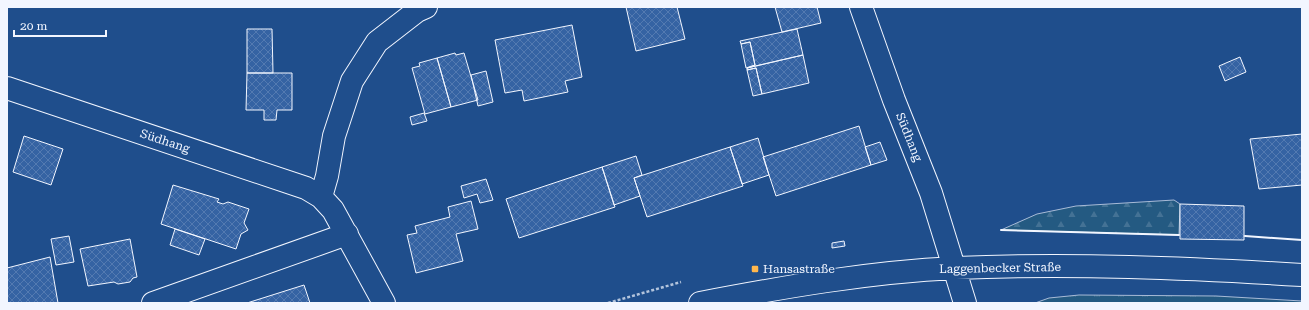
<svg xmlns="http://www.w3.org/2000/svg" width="1309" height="310" font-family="'Roboto Serif',serif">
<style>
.grass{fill:url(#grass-tufts);stroke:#a8bbd7}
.forest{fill:url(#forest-firs);stroke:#a8bbd7}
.building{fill:url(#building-cross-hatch);stroke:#f2f6ff}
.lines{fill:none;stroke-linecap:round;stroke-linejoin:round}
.minor-casing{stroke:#f2f6ff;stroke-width:24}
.path{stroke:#b3c4dc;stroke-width:2.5;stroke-dasharray:3 2;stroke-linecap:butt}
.minor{stroke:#1f4e8c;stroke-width:22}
.wall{stroke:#f2f6ff;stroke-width:2}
.poi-dot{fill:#ffb74d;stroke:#1f4e8c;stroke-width:1.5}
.labels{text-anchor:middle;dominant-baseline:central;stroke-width:3;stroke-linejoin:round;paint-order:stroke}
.street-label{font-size:12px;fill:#f2f6ff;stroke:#1f4e8c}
.poi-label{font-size:12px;fill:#f2f6ff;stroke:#1f4e8c;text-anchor:start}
</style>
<defs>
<pattern id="grass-tufts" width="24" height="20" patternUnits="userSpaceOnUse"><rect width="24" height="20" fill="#245a82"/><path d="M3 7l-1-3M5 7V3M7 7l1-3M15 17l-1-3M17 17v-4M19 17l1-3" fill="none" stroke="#447295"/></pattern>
<pattern id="forest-firs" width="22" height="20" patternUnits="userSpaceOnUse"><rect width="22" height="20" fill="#245a82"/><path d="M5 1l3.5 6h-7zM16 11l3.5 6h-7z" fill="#447295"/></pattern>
<pattern id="building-cross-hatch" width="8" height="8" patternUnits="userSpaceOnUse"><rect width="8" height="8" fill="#3563a3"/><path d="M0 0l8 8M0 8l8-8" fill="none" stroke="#537ab1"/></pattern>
</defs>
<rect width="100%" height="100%" fill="#1f4e8c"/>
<path class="grass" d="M1079,295L1216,296L1302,301V303H1035L1049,298Z"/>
<path class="forest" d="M1174,200L1180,204L1179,235L1001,230L1037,214L1076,206Z"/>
<path class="building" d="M626,7H677L685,39L636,51Z
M775,7H817L821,23L782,32Z
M572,25L582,77L565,81L568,92L524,101L522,90L505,93L495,40Z
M247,29H272L273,73H247Z
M797,29L803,55L747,68L755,65L750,42L741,44L740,41Z
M750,42L755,65L746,68L741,44Z
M455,53L456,55L464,53L478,100L451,107L437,58Z
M803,55L809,83L762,94L756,68L747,70V68Z
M1240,57L1246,72L1225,81L1219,66Z
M437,58L451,107L425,114L412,68L420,66L419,63Z
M756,68L762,94L753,96L747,70Z
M486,71L493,102L478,106L471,75Z
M247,73H292V110H277L276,120H264V110H246Z
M424,113L427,121L412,125L410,117Z
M859,126L871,165L776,196L763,157Z
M1302,134V185L1259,189L1250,139Z
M24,136L63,149L51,185L13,172Z
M758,138L769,175L742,184L730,147Z
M880,142L887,160L871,165L865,147Z
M730,147L743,186L647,217L634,178Z
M636,156L642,175L634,178L640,196L614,205L602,167Z
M602,167L615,207L519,238L506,199Z
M486,179L493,200L480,203L477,194L464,198L461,186Z
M173,185L219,199L217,202L223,204L228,202L249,209L244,223L248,230L241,234L236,249L161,224Z
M471,201L478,229L456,234L463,261L416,273L407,235L417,233L415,226L450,217L448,207Z
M1180,204L1244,206V240L1180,239Z
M175,229L205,239L199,255L170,245Z
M69,236L74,262L56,265L51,239Z
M130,239L137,277L133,278L130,282L118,284L114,282L88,286L80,249Z
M844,241L845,246L832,248V243Z
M50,257L58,303H7V268Z
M304,285L310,303H247Z"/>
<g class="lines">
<defs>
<path id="minor" d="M861,7L894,100L931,193L965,303
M7,88L306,188L321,197L333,210L384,303
M321,197L327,176L334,136L352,81L377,42L417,11L426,7
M153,303L347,234
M700,303C784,287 869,272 956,268C1071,263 1187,268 1302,275"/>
</defs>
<use href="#minor" class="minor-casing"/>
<path class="path" d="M608,303L681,282"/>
<use href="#minor" class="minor"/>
<path class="wall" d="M1001,230L1179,235
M1245,236L1302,240"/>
</g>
<rect class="poi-dot" x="751" y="265" width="8" height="8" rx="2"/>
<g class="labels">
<g class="street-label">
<text transform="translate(909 137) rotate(68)">Südhang</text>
<text transform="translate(165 141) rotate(18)">Südhang</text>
<text transform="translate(1000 268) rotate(-1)">Laggenbecker Straße</text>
</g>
<g class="poi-label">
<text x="763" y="269">Hansastraße</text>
</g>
</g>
<rect width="1309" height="310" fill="none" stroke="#f2f6ff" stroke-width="16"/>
<path d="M14 30v6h92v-6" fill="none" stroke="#f2f6ff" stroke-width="2"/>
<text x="20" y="30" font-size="12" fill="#f2f6ff" stroke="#1f4e8c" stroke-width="3" paint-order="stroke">20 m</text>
</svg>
